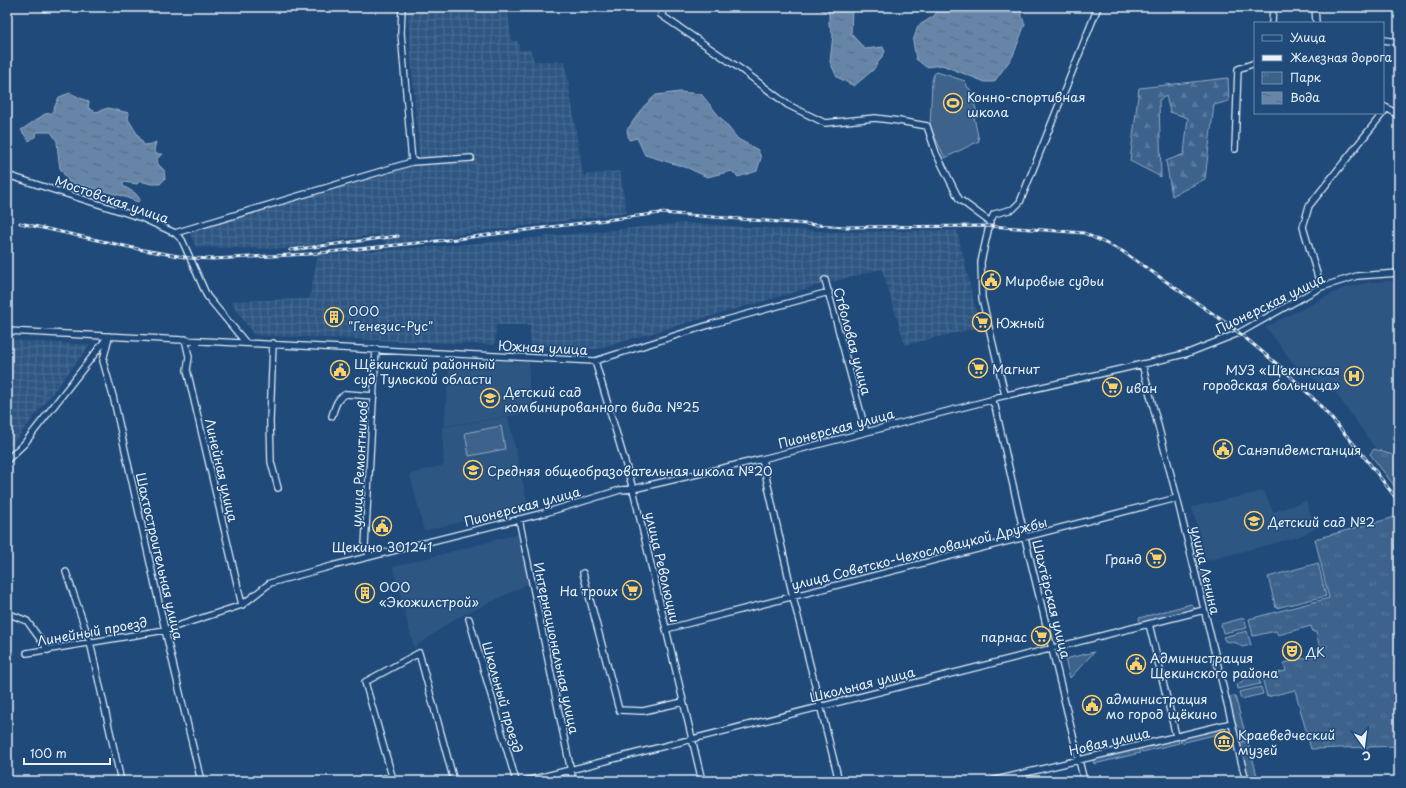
<svg xmlns="http://www.w3.org/2000/svg" width="1406" height="788" font-family="'Playpen Sans',sans-serif">
<style>
.built{fill:#2e5683}
.industrial{fill:url(#industrial-grid)}
.green{fill:#3c628c;stroke:#92aac2}
.forest{fill:url(#forest-firs);stroke:#92aac2}
.park{fill:url(#park-tufts);stroke:#92aac2}
.water{fill:url(#water-ripples);stroke:#9ab0c7}
.lines{fill:none;stroke-linecap:round;stroke-linejoin:round}
.minor-casing{stroke:#e8f1f8;stroke-width:8}
.minor{stroke:#1f4a7a;stroke-width:5.5}
.rail-casing{stroke:#e8f1f8;stroke-width:3}
.rail{stroke:#1f4a7a;stroke-width:1.5;stroke-dasharray:4.5;stroke-linecap:butt}
.labels{text-anchor:middle;dominant-baseline:central;stroke-width:3;stroke-linejoin:round;paint-order:stroke}
.poi-label{font-size:13px;fill:#e8f1f8;stroke:#1f4a7a;text-anchor:start}
.street-label{font-size:13px;fill:#e8f1f8;stroke:#1f4a7a}
</style>
<defs>
<pattern id="industrial-grid" width="8" height="8" patternUnits="userSpaceOnUse"><rect width="8" height="8" fill="#2e5683"/><path d="M0 4h8M4 0v8" fill="none" stroke="#4c6f95"/></pattern>
<pattern id="forest-firs" width="22" height="20" patternUnits="userSpaceOnUse"><rect width="22" height="20" fill="#3c628c"/><path d="M5 1l3.5 6h-7zM16 11l3.5 6h-7z" fill="#58799d"/></pattern>
<pattern id="park-tufts" width="24" height="20" patternUnits="userSpaceOnUse"><rect width="24" height="20" fill="#3c628c"/><path d="M3 7l-1-3M5 7V3M7 7l1-3M15 17l-1-3M17 17v-4M19 17l1-3" fill="none" stroke="#58799d"/></pattern>
<pattern id="water-ripples" width="26" height="14" patternUnits="userSpaceOnUse"><rect width="26" height="14" fill="#6685a7"/><path d="M2 4q2-2 4 0t4 0M15 11q2-2 4 0t4 0" fill="none" stroke="#596d82"/></pattern>
</defs>
<rect width="100%" height="100%" fill="#1f4a7a"/>
<filter id="ink" filterUnits="userSpaceOnUse"><feTurbulence type="fractalNoise" baseFrequency=".025" numOctaves="2"/><feDisplacementMap in="SourceGraphic" scale="8" xChannelSelector="R" yChannelSelector="G"/><feConvolveMatrix kernelMatrix="1 2 1 2 8 2 1 2 1" color-interpolation-filters="sRGB"/></filter>
<g filter="url(#ink)">
<path class="built" d="M1390,281L1399,282V456L1375,448L1336,393L1327,389L1293,363L1266,327L1344,288L1365,283Z
M450,360L529,362V385L536,412L444,426Z
M508,417L528,505L424,531L410,474L444,465L442,427Z
M1264,491L1273,512L1306,501L1315,529L1298,537L1206,561L1192,507Z
M518,534L530,583L453,620L414,648L393,567Z"/>
<path class="industrial" d="M407,7H507L512,41H518L520,51L530,49L534,61H565L583,175L620,171L627,213L439,237L388,245L378,234L282,249L196,247L188,230L420,164Z
M683,223L833,232L957,230L980,327L905,345L882,269L816,286L596,349L530,345V325H496L495,345L254,335L230,301L309,299L318,255L480,243Z
M7,340L90,345L12,445L7,449Z"/>
<path class="green" d="M937,72L965,81L968,88L970,89L978,116L974,117L979,141L945,158L930,127L932,81L934,74Z
M501,426L505,449L469,456L465,433Z
M1203,571L1210,602L1204,604L1197,573Z
M1191,604L1194,607L1195,611L1140,624L1139,618Z
M1244,618L1247,628L1223,633L1221,624Z
M1247,631L1251,645L1242,647L1237,643L1225,641L1223,637Z
M1094,652L1070,678L1065,659Z
M1257,671L1260,684L1238,689L1237,684L1243,681L1248,673Z
M1261,687L1263,694L1241,699L1239,692Z
M1235,696L1247,740L1238,742L1227,698Z
M1225,725L1226,732L1181,743L1179,736Z
M1177,737L1179,743L1142,752L1140,746Z
M1248,741L1258,780L1248,781L1238,743Z
M1138,747L1140,753L1094,764L1092,758Z"/>
<path class="forest" d="M1228,78L1229,101L1214,105L1205,179L1172,196L1166,161L1184,154L1188,118L1170,112L1166,96L1159,100L1161,177L1130,161L1139,88Z"/>
<path class="park" d="M1374,449L1399,457V492L1370,454Z
M1399,516V746L1311,749L1295,690L1267,697L1262,677L1286,671L1284,663L1318,655L1317,649L1320,648L1316,632H1313L1311,626L1278,635L1276,631L1253,636L1249,619L1329,598L1315,539Z
M1318,563L1326,596L1276,608L1268,577Z"/>
<path class="water" d="M817,7H852L851,34L865,49L883,47L885,52L873,70L854,86L837,77L830,62L833,35L829,25V14Z
M940,7H1026L1021,14L1025,24L1013,56L994,82H985L942,65L926,67L916,59L913,41L918,26L934,16Z
M680,92L701,94L738,139L758,150L761,158L757,171L738,177L732,171L707,177L688,168L645,155L637,138L629,140L627,130L644,106L656,95Z
M70,93L89,102L88,108L96,112L108,108L129,113L128,119L144,145L152,144L156,142L154,150L156,154H162L157,159L158,164L164,170L165,179L160,184H151L140,181L137,184L123,182V186L135,193L140,199L138,202L119,195L69,182L60,168L58,154L57,141L51,132H37L36,136L29,141L21,130L45,114L52,113L59,97Z"/>
<g class="lines">
<defs>
<path id="minor" d="M43,7L45,8
M665,7L661,15L742,70L788,105L825,123L875,118L899,121L927,126L936,153L959,199L990,222
M1315,7L1316,23
M1272,23L1273,7
M1383,40L1399,42
M1383,106L1399,115
M1235,149L1238,69L1255,63
M412,162L471,158
M7,175L142,218L175,233L182,240L207,296L246,343
M175,233L412,162L401,33L402,7
M825,280L866,432
M1321,287L1303,227L1309,206L1387,108
M7,331L595,361L712,324L829,292
M109,336L103,361L113,396L165,630L201,781
M185,339L189,357L187,370L242,605
M273,343L270,421L271,462L278,488
M595,361L633,489L702,781
M1142,364L1177,498L1246,781
M1005,395L982,298L981,262L990,222L994,214L1013,209L1020,202L1098,7
M991,400L995,406L1025,538L1084,781
M332,416C335,407 337,397 347,394L374,396
M762,459L793,597L839,781
M7,460L24,444L107,338
M519,519L573,781
M370,556L365,546L376,349
M66,572L90,642L121,781
M583,573L619,710L643,711L683,702
M7,613L27,621L48,650
M469,619L516,781
M1149,624L1176,736
M666,629L1177,498
M27,653L165,630L242,605L270,583L332,566L548,512L620,490L633,489L762,459L991,400L998,397L1152,362L1188,353L1239,333L1321,287L1357,276L1399,273
M373,781L392,776L365,682L419,653L454,781
M526,781L1204,610
M992,781L1232,723"/>
</defs>
<use href="#minor" class="minor-casing"/>
<use href="#minor" class="minor"/>
<defs>
<path id="rail" d="M20,223L138,249L190,258L213,259L309,254L456,239L661,213L844,227L990,226L1084,233L1122,251L1232,327L1283,369L1317,402L1359,450L1399,502
M290,250L398,236"/>
</defs>
<use href="#rail" class="rail-casing"/>
<use href="#rail" class="rail"/>
</g>
</g>
<defs>
<symbol id="stadium-ring" viewBox="-11 -11 22 22"><circle r="9.5" fill="#1f4a7a" stroke="#ffd166" stroke-width="1.5"/><path d="M0-5a6.5 5 0 1 0 0 10a6.5 5 0 1 0 0-10ZM-3.5-1.8h7v3.6h-7Z" fill="#ffd166"/></symbol>
<symbol id="civic-ring" viewBox="-11 -11 22 22"><circle r="9.5" fill="#1f4a7a" stroke="#ffd166" stroke-width="1.5"/><path d="M-.6-6.5H3V-4.5H.6V-3L4-1V1h2V6H-6V1h2V-1L-.6-3ZM-1.2 2.5V6h2.4V2.5Z" fill="#ffd166"/></symbol>
<symbol id="building-ring" viewBox="-11 -11 22 22"><circle r="9.5" fill="#1f4a7a" stroke="#ffd166" stroke-width="1.5"/><path d="M-4-6H4V6H1V3H-1V6H-4ZM-2.5-4.3h1.7v1.8h-1.7ZM.8-4.3h1.7v1.8H.8ZM-2.5-1h1.7V.8h-1.7ZM.8-1h1.7V.8H.8Z" fill="#ffd166"/></symbol>
<symbol id="supermarket-ring" viewBox="-11 -11 22 22"><circle r="9.5" fill="#1f4a7a" stroke="#ffd166" stroke-width="1.5"/><path d="M-6-5.5h2.5l.6 2H6L4.5 2H-2.5L-4.4-4H-6ZM-1.5 3.2a1.3 1.3 0 1 0 .1 0ZM3 3.2a1.3 1.3 0 1 0 .1 0Z" fill="#ffd166"/></symbol>
<symbol id="hospital-ring" viewBox="-11 -11 22 22"><circle r="9.5" fill="#1f4a7a" stroke="#ffd166" stroke-width="1.5"/><path d="M-5-5h3v3.5h4V-5h3V5h-3V1.5h-4V5h-3Z" fill="#ffd166"/></symbol>
<symbol id="school-ring" viewBox="-11 -11 22 22"><circle r="9.5" fill="#1f4a7a" stroke="#ffd166" stroke-width="1.5"/><path d="M0-5L7-2L0 1L-7-2ZM-4 1L0 2.5L4 1V4Q0 6-4 4Z" fill="#ffd166"/></symbol>
<symbol id="theatre-ring" viewBox="-11 -11 22 22"><circle r="9.5" fill="#1f4a7a" stroke="#ffd166" stroke-width="1.5"/><path d="M-5-5.5Q0-4 5-5.5V0Q5 5 0 6Q-5 5-5 0ZM-3.3-2.5H-1v1.5H-3.3ZM1-2.5H3.3v1.5H1ZM-2.8 1Q0 5.5 2.8 1Z" fill="#ffd166"/></symbol>
<symbol id="museum-ring" viewBox="-11 -11 22 22"><circle r="9.5" fill="#1f4a7a" stroke="#ffd166" stroke-width="1.5"/><path d="M0-6L6-3V-2H-6V-3ZM-5-1h2V3h-2ZM-1-1h2V3h-2ZM3-1h2V3H3ZM-6 4H6V6H-6Z" fill="#ffd166"/></symbol>
</defs>
<g fill-rule="evenodd">
<use href="#stadium-ring" x="942" y="92" width="22" height="22"/>
<use href="#civic-ring" x="980" y="269" width="22" height="22"/>
<use href="#building-ring" x="323" y="306" width="22" height="22"/>
<use href="#supermarket-ring" x="971" y="311" width="22" height="22"/>
<use href="#supermarket-ring" x="967" y="357" width="22" height="22"/>
<use href="#civic-ring" x="329" y="359" width="22" height="22"/>
<use href="#hospital-ring" x="1343" y="365" width="22" height="22"/>
<use href="#supermarket-ring" x="1101" y="376" width="22" height="22"/>
<use href="#school-ring" x="479" y="387" width="22" height="22"/>
<use href="#civic-ring" x="1212" y="438" width="22" height="22"/>
<use href="#school-ring" x="462" y="459" width="22" height="22"/>
<use href="#school-ring" x="1243" y="510" width="22" height="22"/>
<use href="#civic-ring" x="371" y="515" width="22" height="22"/>
<use href="#supermarket-ring" x="1145" y="547" width="22" height="22"/>
<use href="#supermarket-ring" x="621" y="579" width="22" height="22"/>
<use href="#building-ring" x="354" y="582" width="22" height="22"/>
<use href="#supermarket-ring" x="1030" y="625" width="22" height="22"/>
<use href="#theatre-ring" x="1281" y="640" width="22" height="22"/>
<use href="#civic-ring" x="1125" y="653" width="22" height="22"/>
<use href="#civic-ring" x="1081" y="694" width="22" height="22"/>
<use href="#museum-ring" x="1213" y="730" width="22" height="22"/>
</g>
<g class="labels">
<g class="poi-label">
<text x="967" y="96">Конно-спортивная<tspan x="967" dy="15">школа</tspan></text>
<text x="1005" y="280">Мировые судьи</text>
<text x="348" y="310">ООО<tspan x="348" dy="15">"Генезис-Рус"</tspan></text>
<text x="996" y="322">Южный</text>
<text x="354" y="363">Щёкинский районный<tspan x="354" dy="15">суд Тульской области</tspan></text>
<text x="992" y="368">Магнит</text>
<text x="1340" y="369" text-anchor="end">МУЗ «Щекинская<tspan x="1340" dy="15">городская больница»</tspan></text>
<text x="1126" y="387">иван</text>
<text x="504" y="391">Детский сад<tspan x="504" dy="15">комбинированного вида №25</tspan></text>
<text x="1237" y="449">Санэпидемстанция</text>
<text x="487" y="470">Средняя общеобразовательная школа №20</text>
<text x="1268" y="521">Детский сад №2</text>
<text x="382" y="546" text-anchor="middle">Щекино 301241</text>
<text x="1142" y="558" text-anchor="end">Гранд</text>
<text x="379" y="586">ООО<tspan x="379" dy="15">«Экожилстрой»</tspan></text>
<text x="618" y="590" text-anchor="end">На троих</text>
<text x="1027" y="636" text-anchor="end">парнас</text>
<text x="1306" y="651">ДК</text>
<text x="1150" y="657">Администрация<tspan x="1150" dy="15">Щекинского района</tspan></text>
<text x="1106" y="698">администрация<tspan x="1106" dy="15">мо город щёкино</tspan></text>
<text x="1238" y="734">Краеведческий<tspan x="1238" dy="15">музей</tspan></text>
</g>
<g class="street-label">
<text transform="translate(112 199) rotate(19)">Мостовская улица</text>
<text transform="translate(1270 303) rotate(-26)">Пионерская улица</text>
<text transform="translate(853 341) rotate(75)">Стволовая улица</text>
<text transform="translate(543 347) rotate(3)">Южная улица</text>
<text transform="translate(836 428) rotate(-15)">Пионерская улица</text>
<text transform="translate(359 464) rotate(-87)">улица Ремонтников</text>
<text transform="translate(222 470) rotate(77)">Линейная улица</text>
<text transform="translate(522 506) rotate(-15)">Пионерская улица</text>
<text transform="translate(919 553) rotate(-14)">улица Советско-Чехословацкой Дружбы</text>
<text transform="translate(160 556) rotate(77)">Шахтостроительная улица</text>
<text transform="translate(663 567) rotate(77)">улица Революции</text>
<text transform="translate(1206 570) rotate(77)">улица Ленина</text>
<text transform="translate(1052 599) rotate(76)">Шахтёрская улица</text>
<text transform="translate(92 631) rotate(-10)">Линейный проезд</text>
<text transform="translate(557 648) rotate(78)">Интернациональная улица</text>
<text transform="translate(862 684) rotate(-14)">Школьная улица</text>
<text transform="translate(503 697) rotate(74)">Школьный проезд</text>
<text transform="translate(1109 741) rotate(-13)">Новая улица</text>
</g>
</g>
<rect width="1406" height="788" fill="none" stroke="#1f4a7a" stroke-width="24"/>
<rect x="12" y="12" width="1382" height="764" fill="none" stroke="#e8f1f8" stroke-width="1.5" filter="url(#ink)"/>
<rect x="1254" y="22" width="130" height="92" fill="#1f4a7a" stroke="#6f8dac"/>
<rect x="1262" y="35" width="20" height="6" fill="#1f4a7a" stroke="#6f8dac"/>
<text x="1290" y="42" font-size="12" fill="#e8f1f8">Улица</text>
<rect x="1262" y="55" width="20" height="6" fill="#e8f1f8" stroke="#6f8dac"/>
<text x="1290" y="62" font-size="12" fill="#e8f1f8">Железная дорога</text>
<rect x="1262" y="72" width="20" height="12" fill="url(#park-tufts)" stroke="#6f8dac"/>
<text x="1290" y="82" font-size="12" fill="#e8f1f8">Парк</text>
<rect x="1262" y="92" width="20" height="12" fill="url(#water-ripples)" stroke="#6f8dac"/>
<text x="1290" y="102" font-size="12" fill="#e8f1f8">Вода</text>
<g transform="translate(1364 746) rotate(166)" stroke="#1f4a7a" stroke-width="3" paint-order="stroke">
<path d="M0-3L7 15L0 10L-7 15Z" fill="#e8f1f8"/>
<text y="-6" font-size="11" font-weight="bold" text-anchor="middle" fill="#e8f1f8">С</text>
</g>
<path d="M24 758v6h86v-6" fill="none" stroke="#e8f1f8" stroke-width="2"/>
<text x="30" y="758" font-size="12" fill="#e8f1f8" stroke="#1f4a7a" stroke-width="3" paint-order="stroke">100 m</text>
</svg>
